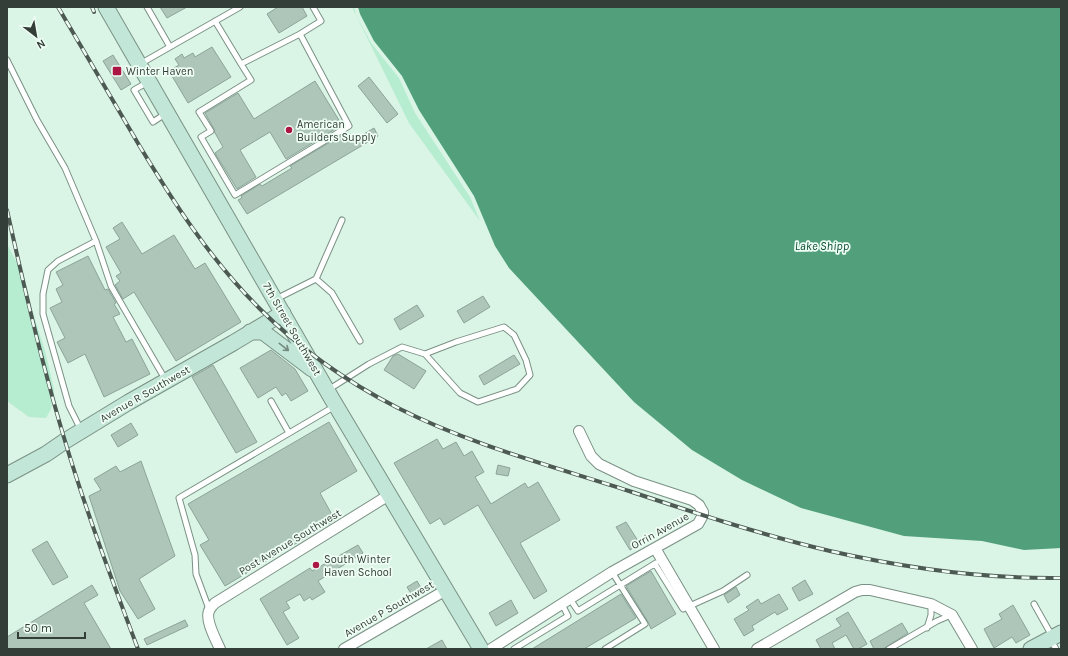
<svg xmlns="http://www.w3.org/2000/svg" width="1068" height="656" font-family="Karla,sans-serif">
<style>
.green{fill:#b6ecd0}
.water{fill:#52a07b}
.building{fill:#adc6b9;stroke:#8ca497}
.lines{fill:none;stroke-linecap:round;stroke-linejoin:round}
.lane-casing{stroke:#7a9185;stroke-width:7}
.street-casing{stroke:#7a9185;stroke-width:12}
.secondary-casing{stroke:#7a9185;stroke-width:17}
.lane{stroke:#fff;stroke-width:5}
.street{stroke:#fff;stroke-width:10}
.secondary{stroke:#c2e7d8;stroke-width:15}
.rail-casing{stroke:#4d5953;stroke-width:4}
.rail{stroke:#effef5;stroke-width:2.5;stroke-dasharray:8;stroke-linecap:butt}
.oneway{stroke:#748a81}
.poi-dot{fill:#ab1643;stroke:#effef5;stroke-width:1.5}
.labels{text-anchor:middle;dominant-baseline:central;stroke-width:3.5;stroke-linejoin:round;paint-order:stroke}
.poi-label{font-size:11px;fill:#343e39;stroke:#effef5;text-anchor:start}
.street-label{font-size:11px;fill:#343e39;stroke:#effef5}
.water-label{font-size:12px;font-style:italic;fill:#084a31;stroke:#effef5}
</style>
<rect width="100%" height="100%" fill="#daf4e5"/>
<path class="green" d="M352,7H354L356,15L371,43L399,78L415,113L470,197L480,221L409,123Z
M7,244L17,263L45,351L54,389L51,409L46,418L29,417L7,401Z"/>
<path class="water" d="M358,7H1061V548L1024,550L982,541L904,536L801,508L742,480L692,450L634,402L509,268L495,246L474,196L419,110L402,76L374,41L360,14Z"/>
<path class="building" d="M160,7H187L167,18Z
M278,7H302L307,16L279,33L267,14Z
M212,47L231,77L188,103L169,71L179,65L175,59L182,54L184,58L193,53L195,57Z
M113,55L131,84L121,90L103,61Z
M369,77L398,114L387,123L358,86Z
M315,81L342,125L286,159L270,132L240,150L256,177L237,189L215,153L223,147L215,133L214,129L205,113L238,93L254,119Z
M374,128L378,136L247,214L238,200L242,198L241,196L260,184L262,186L292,168L290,166L347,132L348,135L350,133L354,140Z
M122,222L142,254L174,235L195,269L205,263L241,322L176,361L134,292L123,299L115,285L120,281L116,276L121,273L106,247L120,239L113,228Z
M88,256L105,290L108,289L116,303L114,304L120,314L113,317L126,342L132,339L150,374L104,397L85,354L68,363L57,342L65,338L50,308L62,302L56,289L63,285L56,272Z
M483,296L490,307L464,323L457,311Z
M417,305L424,316L400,330L394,319Z
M271,350L295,369L308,391L291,401L286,393L282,396L276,387L258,398L240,368Z
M398,354L426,371L414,389L384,370L393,356Z
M514,355L520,364L484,385L479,376Z
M213,365L257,442L236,453L192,377Z
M329,422L357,471L320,493L335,520L225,586L200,545L209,540L188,504Z
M131,423L138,435L118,447L111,435Z
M437,439L443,449L456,442L464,456L472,451L484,472L475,477L491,504L525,483L528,488L538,482L560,520L520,543L547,591L534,599L478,505L444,525L440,518L430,524L394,463Z
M141,461L175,556L139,579L155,609L138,619L120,591L89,496L101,490L94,479L116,466L120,472Z
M498,465L510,468L508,476L496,474Z
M626,522L640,544L630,550L616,527Z
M47,541L68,577L53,585L32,550Z
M358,545L363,553L318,581L325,592L312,600L310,597L304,601L300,594L286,602L290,608L283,612L299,638L287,645L260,599L310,568L312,571Z
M651,571L676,614L651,629L648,622L626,586Z
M805,580L813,594L799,601L792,588Z
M417,581L423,591L413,597L407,587Z
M92,585L98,595L84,603L111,649H7V637Z
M736,587L740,595L728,603L724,595Z
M621,594L636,618L584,649H532Z
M779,594L788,609L777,615L775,612L752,626L754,630L744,636L734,619L749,610L746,607L758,599L761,604Z
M511,600L518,613L496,626L489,613Z
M1013,605L1030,635L1016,643L1012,637L994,648L984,629L1002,619L999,614Z
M848,612L867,644L858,649H854L846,635L832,643L835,649H821L816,640L841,626L836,619Z
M185,620L188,626L147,645L144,639Z
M902,623L908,633L883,649H874L870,641Z
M442,640L447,649H426Z"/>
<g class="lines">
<defs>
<path id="lane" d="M147,7L170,47
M215,21L241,64L300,34L349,126L235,195L201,137L211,131L199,112L251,80L241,64
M300,34L321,21L313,7
M7,60L37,120L65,168L96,241
M140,64L240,7
M148,82L134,90L153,122L165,114
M316,279L332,293L360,341
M276,299L316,279L342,220
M328,390L369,364L402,347L425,354L460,393L478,402L517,389L530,375L526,360L514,335L504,327L456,342L425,354
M271,401L289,433
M81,430L69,406L43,314V294L48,270L58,261L96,241L111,286L165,379
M655,564L683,609L723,591L747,575
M570,599L578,611L656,563
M1034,604L1052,636
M209,609L196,574L195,555L179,498L335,406
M927,628L931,615V604
M1051,640L1056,649
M514,649L568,616L562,604
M605,649L645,624L612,572
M889,649L937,621L951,615"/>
<path id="street" d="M655,548L714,649
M220,649C216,640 205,620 209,611C210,608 213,605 215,603L389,495
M344,649L446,590
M491,649L612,572L698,524L703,515V512L699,505L692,500L634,481L599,464L591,456L579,431
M757,649L855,592L862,590H870L931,604L952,615L972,649"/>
<path id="secondary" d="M106,7L332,399L481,649
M250,332H263L312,369
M7,475L46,454L65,441L129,402L233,343L283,313
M1031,649L1061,633"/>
</defs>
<use href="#lane" class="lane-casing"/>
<use href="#street" class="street-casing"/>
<use href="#secondary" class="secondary-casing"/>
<use href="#lane" class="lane"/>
<use href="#street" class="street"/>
<use href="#secondary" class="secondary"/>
<defs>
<path id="rail" d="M58,7C85,53 112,99 139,145C174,203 210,259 259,308C299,348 347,382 398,408C471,445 552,466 629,491C695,513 762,535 830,551C905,568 983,579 1061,578
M92,7L94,12
M7,210C24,287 42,365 65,441C86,511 112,580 138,649"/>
</defs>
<use href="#rail" class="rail-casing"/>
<use href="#rail" class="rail"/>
</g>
<defs><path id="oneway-shaft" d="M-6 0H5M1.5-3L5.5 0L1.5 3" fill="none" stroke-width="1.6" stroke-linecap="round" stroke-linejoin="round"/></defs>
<use class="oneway" href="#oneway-shaft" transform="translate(284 347) rotate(38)"/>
<g class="poi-dot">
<rect x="112" y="66" width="10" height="10" rx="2"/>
<circle cx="289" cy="130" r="4"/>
<circle cx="316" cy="565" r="4"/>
</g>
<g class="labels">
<g class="poi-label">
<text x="126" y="71">Winter Haven</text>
<text x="297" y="124">American<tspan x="297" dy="13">Builders Supply</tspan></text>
<text x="324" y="559">South Winter<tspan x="324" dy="13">Haven School</tspan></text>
</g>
<g class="street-label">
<text transform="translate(292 329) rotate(60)">7th Street Southwest</text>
<text transform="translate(145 394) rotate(-30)">Avenue R Southwest</text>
<text transform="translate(660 531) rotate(-29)">Orrin Avenue</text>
<text transform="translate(290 542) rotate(-31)">Post Avenue Southwest</text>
<text transform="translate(389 609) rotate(-30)">Avenue P Southwest</text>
</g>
<g class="water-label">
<text x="822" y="246">Lake Shipp</text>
</g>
</g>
<rect width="1068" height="656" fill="none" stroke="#343e39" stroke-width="16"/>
<g transform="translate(36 36) rotate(149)" stroke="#effef5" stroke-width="3" paint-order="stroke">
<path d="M0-3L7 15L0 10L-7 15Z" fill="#343e39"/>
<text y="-6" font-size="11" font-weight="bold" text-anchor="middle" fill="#343e39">N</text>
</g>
<path d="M18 632v6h67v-6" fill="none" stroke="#343e39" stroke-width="2"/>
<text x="24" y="632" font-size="12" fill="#343e39" stroke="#effef5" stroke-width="3" paint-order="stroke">50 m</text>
</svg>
